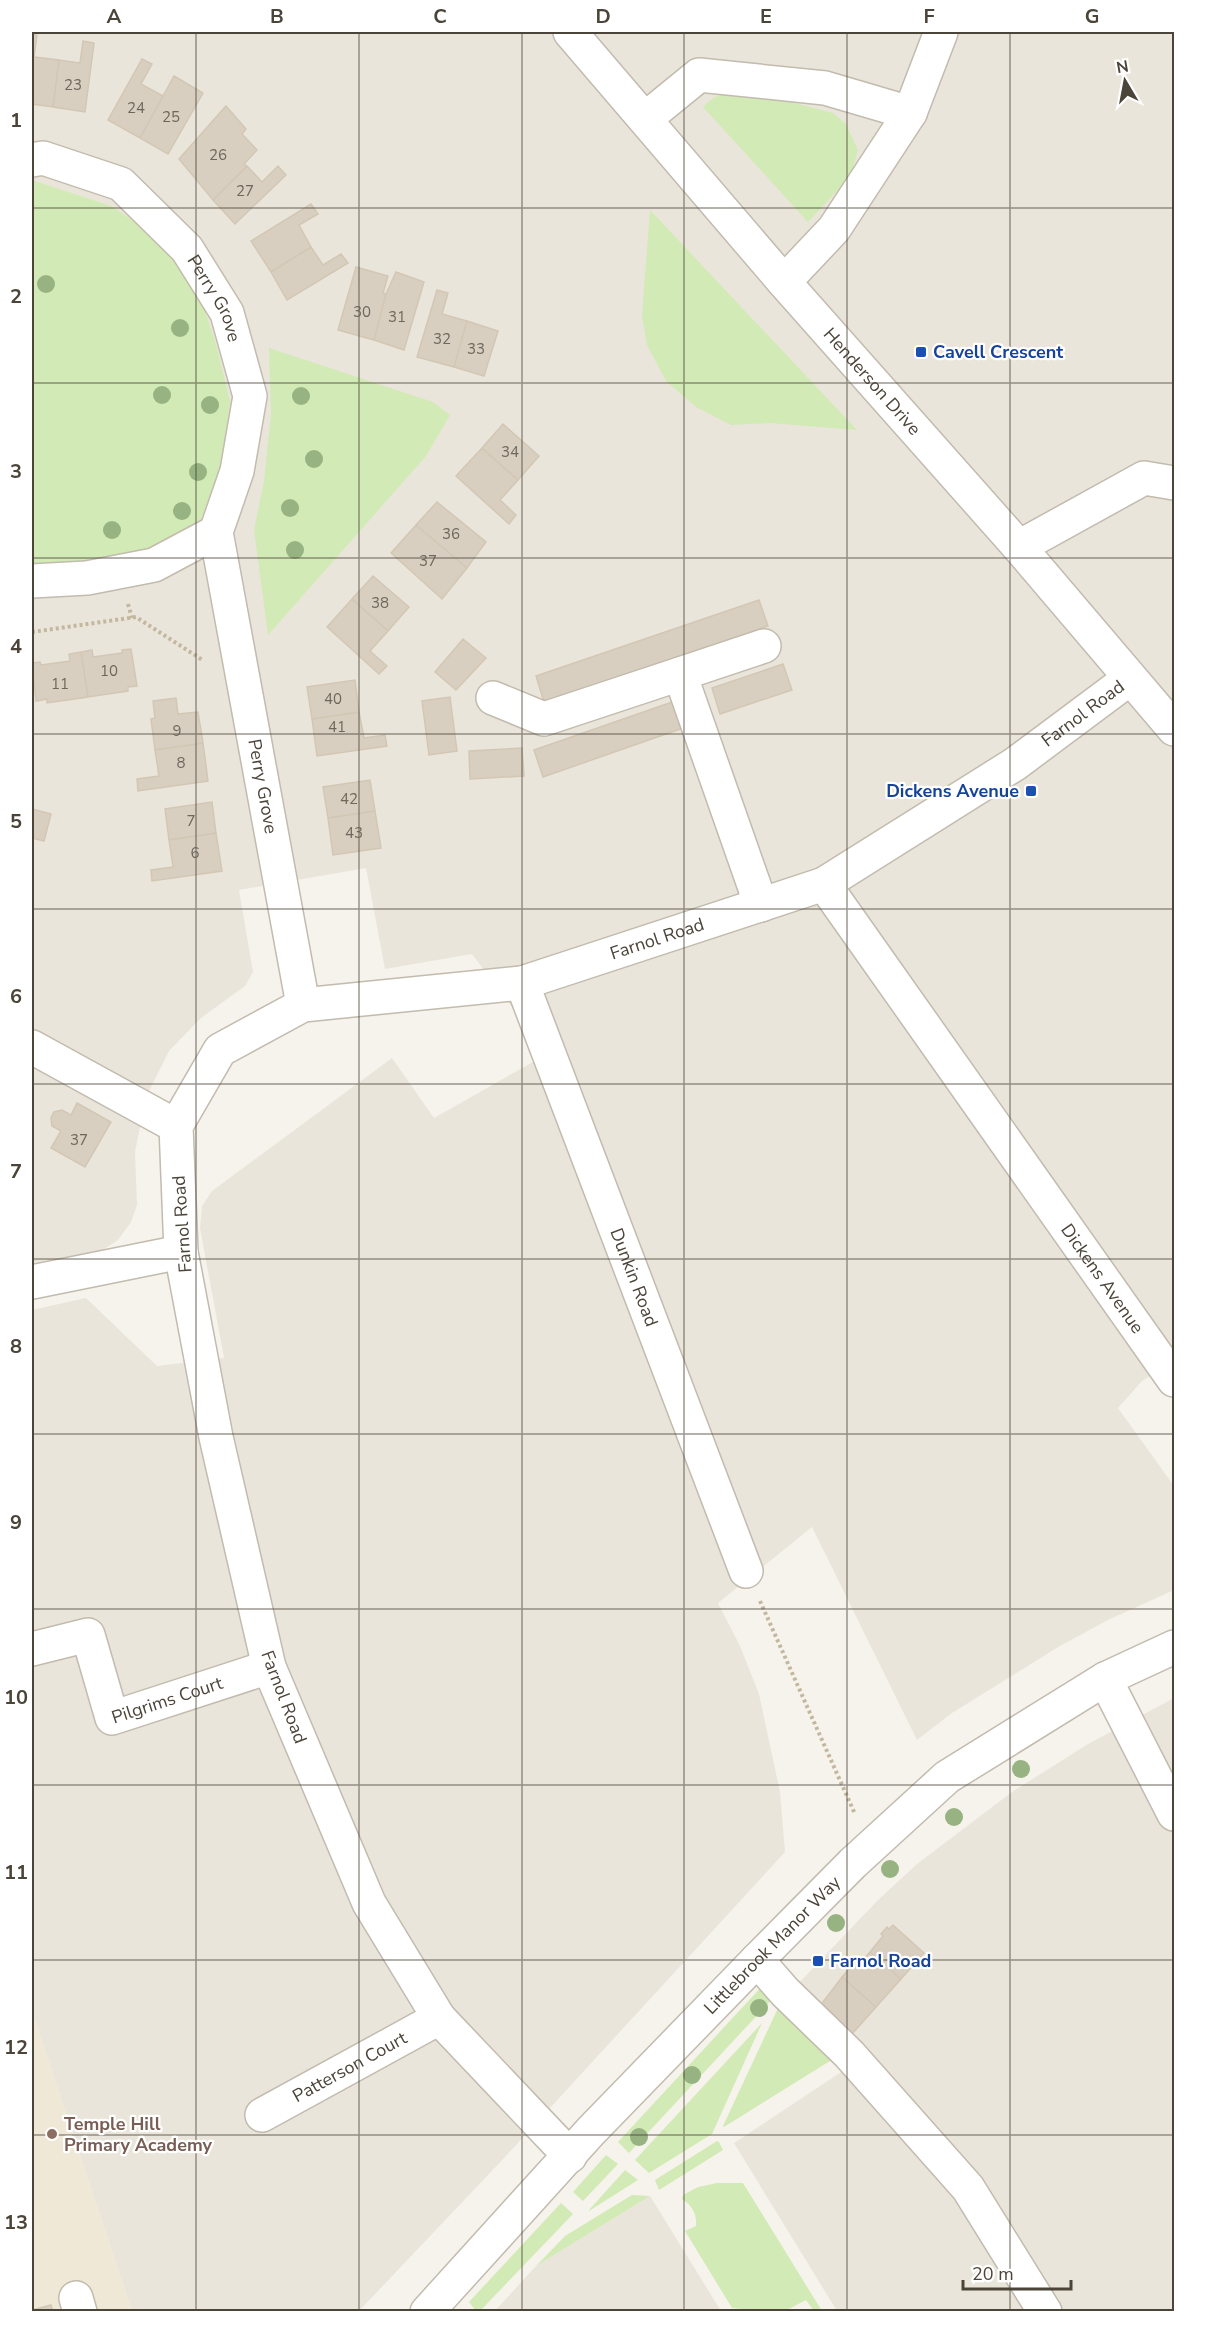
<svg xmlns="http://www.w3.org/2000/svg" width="1206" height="2343" font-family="'Nunito Sans',sans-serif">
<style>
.residential{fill:#eae5da}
.education{fill:#efe8d6}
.green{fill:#d2eab5}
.building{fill:#d8cfc1;stroke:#d3c7b4;stroke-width:1.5}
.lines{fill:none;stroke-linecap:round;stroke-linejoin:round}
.minor-casing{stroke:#c2bbae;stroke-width:36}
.path{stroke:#c4b79f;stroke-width:4;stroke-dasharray:3 3;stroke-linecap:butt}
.minor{stroke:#fff;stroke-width:33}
.tree{fill:#97b381}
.grid{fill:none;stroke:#4b4439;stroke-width:1.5;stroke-opacity:0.55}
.transit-dot{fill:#1a4fb4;stroke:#fff;stroke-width:2}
.education-dot{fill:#8d6e63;stroke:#fff;stroke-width:2}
.labels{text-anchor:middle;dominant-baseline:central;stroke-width:4.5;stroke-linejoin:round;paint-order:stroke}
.number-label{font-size:15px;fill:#6e675b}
.street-label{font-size:18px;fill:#4b4439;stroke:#fff}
.transit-label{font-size:18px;font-weight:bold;fill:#164399;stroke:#fff;text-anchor:start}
.education-label{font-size:18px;font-weight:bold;fill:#785e54;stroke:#fff;text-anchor:start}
.neatline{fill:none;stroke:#4b4439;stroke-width:2}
.grid-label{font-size:20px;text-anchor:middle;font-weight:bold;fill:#4b4439}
</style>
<rect width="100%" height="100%" fill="#f6f3ec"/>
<path class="residential" d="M32,32H1174V1361L1142,1381L1118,1408L1174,1486V1590L1108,1620L1060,1646L952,1713L917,1740L812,1527L718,1603L740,1646L759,1694L780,1792L785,1852L505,2157L359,2311H132L32,2012V1310L86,1298L157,1366L224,1358L200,1228L202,1206L212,1191L392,1058L434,1118L547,1054L472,954L385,969L366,868L239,890L253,972L245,986L201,1018L169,1051L146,1097L135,1152L137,1205L131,1222L118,1240L101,1251L32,1263Z
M1174,1698V2311H837L734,2143L864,2057L795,1987L878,1900L917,1864L1012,1792L1088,1744Z
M650,2196L721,2311L494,2312L536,2266Z"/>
<path class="education" d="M32,2012L114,2257L132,2311H32Z"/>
<path class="green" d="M740,89L833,113L846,124L858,150L850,177L808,222L703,107C713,96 725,92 740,89Z
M32,180L111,206L161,239L197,287L216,344L230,401L223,461L198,527L133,558L32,570Z
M650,210L857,430L770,423L731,425L696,407L666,381L647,345L642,316Z
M269,348L433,402L450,415L426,456L268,635L254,530L264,481L271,414Z
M764,1984L776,1995L629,2153L618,2142Z
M779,2006L838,2056L724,2127L723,2126Z
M762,2023L712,2134L649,2173L635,2160Z
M717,2141L719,2142L723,2150L659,2190L655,2180Z
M606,2155L618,2164L583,2201L573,2192Z
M625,2170L638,2180L589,2211V2210Z
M717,2183H743L822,2311H814L806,2300L785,2311H762L732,2308L685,2231L696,2226C697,2214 692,2205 682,2199L683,2195L698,2187Z
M632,2195L650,2196L536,2266L565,2236Z
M561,2203L573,2214L480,2311H476L469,2302Z"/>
<path class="building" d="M32,35H37L34,57L59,60L53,107L32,104Z
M83,41L94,43L85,112L53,107L59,60L80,63Z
M142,59L152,64L141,84L163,96L140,138L108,120Z
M174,76L203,93L168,154L140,138Z
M226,106L246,129L242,134L257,150L244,164L247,166L213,200L179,159Z
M247,166L262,182L278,166L286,175L235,224L213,200Z
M311,204L318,214L299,225L311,247L271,272L251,241Z
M311,247L323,265L341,254L348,263L287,300L271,272Z
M356,267L388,276L383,293L386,294L374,340L338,330Z
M396,272L424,282L404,350L374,340L386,294Z
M437,290L448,293L442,314L467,321L454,367L417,357Z
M467,321L498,331L484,376L454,367Z
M503,424L539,456L518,480L482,448Z
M482,448L518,480L500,500L516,515L509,524L456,476Z
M437,502L486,542L467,568L416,525Z
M416,525L467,568L442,599L391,553Z
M373,576L409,607L388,631L352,599Z
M352,599L388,631L370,651L387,666L379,674L327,627Z
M759,600L768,626L544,702L536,676Z
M463,639L486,658L456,690L435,672Z
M131,649L137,686L128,687V691L88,697L81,652L92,650L93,657L122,653V650Z
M81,652L88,697L47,703V699L36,701L32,663L40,662L41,665L70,661L69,654Z
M783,664L792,690L720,714L712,688Z
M355,680L359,712L312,719L307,687Z
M450,697L457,751L429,755L422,701Z
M176,698L178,714L198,712L203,743L155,750L151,719L155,718L153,701Z
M678,700L686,727L543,777L534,750Z
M359,712L364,738L385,735L387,746L317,756L312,719Z
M203,743L208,781L138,791L137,779L159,776L155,750Z
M522,748L524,776L470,779L469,751Z
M370,780L375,811L328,818L323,787Z
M212,802L216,833L169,840L165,809Z
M32,809L51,814L44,841L32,838Z
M375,811L381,848L333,855L328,818Z
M216,833L222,871L152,881L151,870L173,867L169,840Z
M77,1103L111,1122L85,1167L51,1148L61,1131L52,1126L51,1118L54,1112L62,1110L71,1115Z
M893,1925L924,1953L901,1979L870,1952L883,1936L881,1934L887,1927L889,1929Z
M870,1952L901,1979L876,2007L842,1977L852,1966L855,1968Z
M842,1977L876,2007L852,2034L820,2006Z
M51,2305L53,2312H32V2310Z"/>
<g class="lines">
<defs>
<g id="minor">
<path id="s1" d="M570,32L784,282L1019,547L1174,729"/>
<path d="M645,119L699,75L825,88L910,113"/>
<path id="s2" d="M32,160L43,158L121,184L187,249L227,313L250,396L237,471L216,532L303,1005"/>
<path d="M784,282L834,229L910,113L941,32"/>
<path d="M1019,547L1144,478L1174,483"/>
<path d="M32,581L87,578L154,565L216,532"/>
<path d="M680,674L764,646"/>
<path d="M493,698L544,719L680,674L761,905"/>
<path id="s3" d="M824,884L1174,1380"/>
<path id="s4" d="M522,983L746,1571"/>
<path d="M32,1047L176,1126"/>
<path d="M32,1282L181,1252"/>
<path id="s5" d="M32,1649L88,1635L112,1718L269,1667"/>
<path d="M1105,1679L1174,1814"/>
<path d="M757,1960L785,1992L849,2054L968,2188L1045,2312"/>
<path id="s6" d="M262,2115L439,2018"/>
<path id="s7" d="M570,2156L439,2018L369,1903L269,1667L216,1437L181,1252L176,1126L220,1050L303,1005L522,983L824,884L1015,764L1129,679"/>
<path d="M76,2298L80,2312"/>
<path id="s8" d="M427,2312L591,2131L757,1960L853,1863L947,1777L1105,1679L1174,1647"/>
</g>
</defs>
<use href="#minor" class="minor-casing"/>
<path class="path" d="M128,604L132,618
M32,632L136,617L204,661
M760,1601L855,1814"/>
<use href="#minor" class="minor"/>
</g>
<g class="tree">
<circle cx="46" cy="284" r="9"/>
<circle cx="180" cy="328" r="9"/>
<circle cx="162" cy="395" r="9"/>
<circle cx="301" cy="396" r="9"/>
<circle cx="210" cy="405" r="9"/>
<circle cx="314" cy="459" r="9"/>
<circle cx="198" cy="472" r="9"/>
<circle cx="290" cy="508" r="9"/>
<circle cx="182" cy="511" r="9"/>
<circle cx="112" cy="530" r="9"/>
<circle cx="295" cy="550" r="9"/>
<circle cx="1021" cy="1769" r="9"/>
<circle cx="954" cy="1817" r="9"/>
<circle cx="890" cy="1869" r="9"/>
<circle cx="836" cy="1923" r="9"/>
<circle cx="759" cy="2008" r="9"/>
<circle cx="692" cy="2075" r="9"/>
<circle cx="639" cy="2137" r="9"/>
</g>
<path class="grid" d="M196,32V2312M359,32V2312M522,32V2312M684,32V2312M847,32V2312M1010,32V2312M32,208H1174M32,383H1174M32,558H1174M32,734H1174M32,909H1174M32,1084H1174M32,1259H1174M32,1434H1174M32,1609H1174M32,1785H1174M32,1960H1174M32,2135H1174"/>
<g class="transit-dot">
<rect x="915" y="346" width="12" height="12" rx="3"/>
<rect x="1025" y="785" width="12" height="12" rx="3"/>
<rect x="812" y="1955" width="12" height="12" rx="3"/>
</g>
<circle class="education-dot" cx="52" cy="2134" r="6"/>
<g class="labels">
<g class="number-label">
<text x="73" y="85">23</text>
<text x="136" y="108">24</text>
<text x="171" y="117">25</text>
<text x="218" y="155">26</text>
<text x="245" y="191">27</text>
<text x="362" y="312">30</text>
<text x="397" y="317">31</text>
<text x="442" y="339">32</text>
<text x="476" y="349">33</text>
<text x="510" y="452">34</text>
<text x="451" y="534">36</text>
<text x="428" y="561">37</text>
<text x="380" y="603">38</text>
<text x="109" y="671">10</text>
<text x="60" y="684">11</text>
<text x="333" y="699">40</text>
<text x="337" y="727">41</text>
<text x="177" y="731">9</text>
<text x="181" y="763">8</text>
<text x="349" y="799">42</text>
<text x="191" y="821">7</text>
<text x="354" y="833">43</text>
<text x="195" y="853">6</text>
<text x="79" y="1140">37</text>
</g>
<g class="street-label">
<text stroke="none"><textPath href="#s2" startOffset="243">Perry Grove</textPath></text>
<text stroke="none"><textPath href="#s1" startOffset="462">Henderson Drive</textPath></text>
<text stroke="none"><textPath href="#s7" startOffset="2162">Farnol Road</textPath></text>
<text stroke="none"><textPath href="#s2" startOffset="747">Perry Grove</textPath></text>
<text stroke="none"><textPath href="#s7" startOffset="1676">Farnol Road</textPath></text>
<text transform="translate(182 1224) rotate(-94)">Farnol Road</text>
<text stroke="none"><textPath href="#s4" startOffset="315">Dunkin Road</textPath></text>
<text stroke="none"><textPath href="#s3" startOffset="483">Dickens Avenue</textPath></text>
<text stroke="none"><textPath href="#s5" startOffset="202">Pilgrims Court</textPath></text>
<text transform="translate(284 1697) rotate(69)">Farnol Road</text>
<text stroke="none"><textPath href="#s8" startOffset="504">Littlebrook Manor Way</textPath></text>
<text stroke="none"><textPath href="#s6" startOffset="100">Patterson Court</textPath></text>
</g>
<g class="transit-label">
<text x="933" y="352">Cavell Crescent</text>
<text x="1019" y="791" text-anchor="end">Dickens Avenue</text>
<text x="830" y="1961">Farnol Road</text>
</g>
<g class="education-label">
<text x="64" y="2124">Temple Hill<tspan x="64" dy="21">Primary Academy</tspan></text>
</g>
</g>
<rect width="1206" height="2343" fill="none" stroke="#ffffff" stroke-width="66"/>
<g transform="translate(1125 81) rotate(350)" stroke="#ffffff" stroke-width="4.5" paint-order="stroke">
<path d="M0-4.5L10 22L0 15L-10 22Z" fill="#4b4439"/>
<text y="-9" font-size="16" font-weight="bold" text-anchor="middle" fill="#4b4439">N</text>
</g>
<path d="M963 2280v9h108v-9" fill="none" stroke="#4b4439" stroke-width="3"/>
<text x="972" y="2280" font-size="18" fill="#4b4439" stroke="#ffffff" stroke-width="4.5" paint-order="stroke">20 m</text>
<rect x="33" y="33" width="1140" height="2277" class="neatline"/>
<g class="grid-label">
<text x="114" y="23">A</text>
<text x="277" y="23">B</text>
<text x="440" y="23">C</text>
<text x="603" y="23">D</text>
<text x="766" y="23">E</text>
<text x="929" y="23">F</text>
<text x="1092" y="23">G</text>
<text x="16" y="127">1</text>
<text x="16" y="303">2</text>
<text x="16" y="478">3</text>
<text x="16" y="653">4</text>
<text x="16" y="828">5</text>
<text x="16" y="1003">6</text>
<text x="16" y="1178">7</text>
<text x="16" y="1353">8</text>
<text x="16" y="1529">9</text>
<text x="16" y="1704">10</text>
<text x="16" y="1879">11</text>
<text x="16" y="2054">12</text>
<text x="16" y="2229">13</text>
</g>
</svg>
